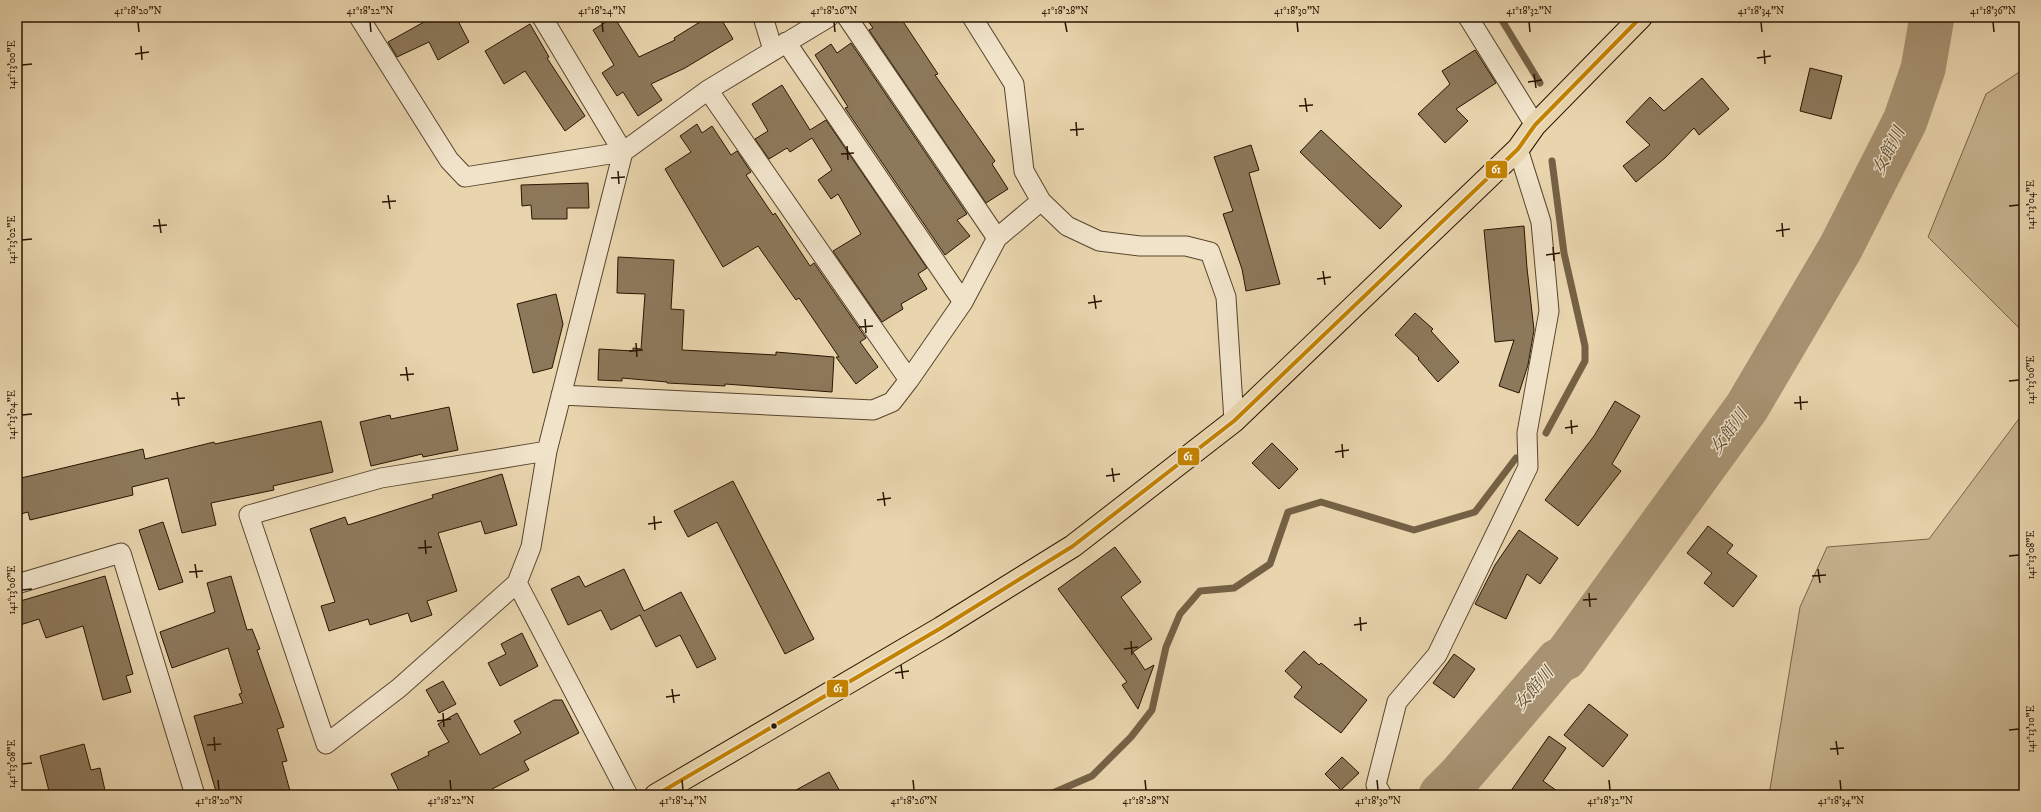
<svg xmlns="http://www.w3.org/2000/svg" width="2041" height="812" font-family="'IM FELL DW Pica','Noto Serif JP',serif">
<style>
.green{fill:#c7b490;stroke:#786448}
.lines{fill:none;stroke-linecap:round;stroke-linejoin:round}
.stream{stroke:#746145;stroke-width:7}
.river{stroke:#a79373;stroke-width:45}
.building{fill:#8c785a;stroke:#281501}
.street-casing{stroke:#58452c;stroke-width:21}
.highway-casing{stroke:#281501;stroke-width:24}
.street{stroke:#f0e3ca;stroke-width:19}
.highway{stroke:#e8d4ad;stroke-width:22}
.bus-1-casing{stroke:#f0e3ca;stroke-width:7}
.bus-1{stroke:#c38200;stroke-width:4}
.ticks{fill:none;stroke:#281501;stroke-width:1.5}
.bus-dot{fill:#281501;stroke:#f0e3ca;stroke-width:1.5}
.labels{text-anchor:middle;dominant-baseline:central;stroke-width:3;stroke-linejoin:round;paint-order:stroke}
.water-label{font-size:17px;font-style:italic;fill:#5b472f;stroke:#f0e3ca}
.line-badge{stroke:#f0e3ca;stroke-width:1.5}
.badge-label{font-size:11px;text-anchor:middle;font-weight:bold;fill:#fff}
.neatline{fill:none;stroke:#281501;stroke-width:1.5}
.ticks-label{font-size:10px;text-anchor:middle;fill:#281501}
</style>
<rect width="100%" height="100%" fill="#e8d4ad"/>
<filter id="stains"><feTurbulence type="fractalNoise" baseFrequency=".005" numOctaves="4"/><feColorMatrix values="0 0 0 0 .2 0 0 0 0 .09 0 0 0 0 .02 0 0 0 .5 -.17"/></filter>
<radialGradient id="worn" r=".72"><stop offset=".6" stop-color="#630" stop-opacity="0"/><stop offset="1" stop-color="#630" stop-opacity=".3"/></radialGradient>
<path class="green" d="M2024,69V333L1928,237L1986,94Z
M2024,412V795H1769L1800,607L1827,547L1929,539Z"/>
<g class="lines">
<path class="stream" d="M1500,17L1540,83
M1546,433L1585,361V346L1564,253L1552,161
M1048,795L1092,776L1131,737L1152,710L1166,647L1180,614L1200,591L1234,588L1270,564L1288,512L1321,502L1414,530L1475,512L1516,458"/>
<path class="river" d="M1441,795L1459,777L1558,661L1565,658L1747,407L1841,247L1905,121L1923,69L1932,17"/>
</g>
<path class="building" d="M433,17H456L469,42L438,60L429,42L397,57L388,42Z
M614,17L639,57L675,40L674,38L708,17H720L733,39L685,68L651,84L662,100L638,116L623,92L617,96L602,73L614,65L593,30Z
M865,17H900L938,74L935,75L995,161L992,164L1008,189L986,203L869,30L873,28Z
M530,24L549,57L547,58L585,116L565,131L525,71L504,84L485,51Z
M851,43L967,214L957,220L970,236L945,255L845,108L848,107L815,55L831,44L837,53Z
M1475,50L1496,83L1456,109L1468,121L1445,143L1418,114L1450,84L1442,71Z
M1810,68L1842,76L1831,119L1800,111Z
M1702,78L1729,109L1699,135L1694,128L1665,158L1636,182L1623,166L1650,145L1626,122L1650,97L1664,111Z
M782,85L810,130L826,120L927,268L918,274L927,289L901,304L903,309L882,322L833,251L861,234L838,194L831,199L818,180L832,170L812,138L790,152L787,148L769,159L755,139L768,131L752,104Z
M697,124L702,133L712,126L731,155L737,151L751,172L746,175L773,215L775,213L810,266L814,263L866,338L860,342L878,367L856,384L836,357H839L799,298L796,300L758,246L723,267L665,169L691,152L680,136Z
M1321,130L1402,206L1380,229L1300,152Z
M1251,145L1259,170L1249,173L1280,284L1246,291L1242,269L1223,214L1233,211L1214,157Z
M588,183L589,208H567V219H532L531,205L522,206L521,185Z
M1524,226L1527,268L1534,330L1528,365L1519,393L1499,386L1514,340L1495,342L1484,230Z
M618,257L674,260L671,309L684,310L682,350L776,355V352L834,357L832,392L725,384V386L667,383V382L622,378V381L598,380L599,349L633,351V348L641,349L645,294L617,293Z
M556,294L563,324L552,368L533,373L517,304Z
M1415,313L1433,329L1431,331L1459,362L1438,382L1418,359L1419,358L1395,335Z
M1615,401L1640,416L1612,464L1621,471L1578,526L1545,500L1594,436Z
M449,407L458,450L423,457L422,454L371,466L360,422L390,415L391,419Z
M321,421L333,472L273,486L274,490L211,503L216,525L182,533L168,478L132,487L133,495L30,520L28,512L17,515V479L143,449L145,459L214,442L215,444Z
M1272,443L1298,469L1279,489L1252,463Z
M502,474L517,525L485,534L481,521L438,533L457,591L427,601L432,615L411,622L408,613L370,625L368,619L329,631L321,606L335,602L310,529L345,517L348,525L433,498L432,495Z
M733,481L814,639L785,654L717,522L688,537L674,511Z
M163,522L183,582L159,590L139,530Z
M1708,526L1733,545L1727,553L1757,576L1733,607L1704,583L1712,573L1687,553Z
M1519,530L1558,558L1540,584L1527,574L1506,619L1475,604L1495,565Z
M1115,547L1141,582L1121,597L1152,639L1133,652L1145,670L1154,665L1138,709L1122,685L1127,682L1058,589Z
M624,569L644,611L681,592L716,659L697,668L680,635L656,647L640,615L611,630L601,610L568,625L551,589L579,576L585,587Z
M105,576L133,674L126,676L131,692L103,700L83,626L46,638L39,619L17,626V602Z
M231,576L247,630L252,629L260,649L257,650L284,727L277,729L287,761L282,762L290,791L274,795H217L194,716L243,703L239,694L242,693L228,648L172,668L160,632L215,612L207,583Z
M522,633L538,666L500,686L488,663L506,654L501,644Z
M1304,651L1319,665L1321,663L1367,700L1341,733L1294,697L1302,687L1285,671Z
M1454,654L1475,669L1454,698L1433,683Z
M443,681L456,704L439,713L426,690Z
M554,700H562L579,733L524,761L529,770L492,789L495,795H401L391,774L429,755L428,752L449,742L438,724L457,713L480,755L521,733L514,721Z
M1589,704L1628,735L1603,767L1564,735Z
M1549,736L1566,748L1543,781L1563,795H1508Z
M84,744L91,770L100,768L106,795H50L40,756Z
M1342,757L1359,773L1341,790L1325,774Z
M829,772L842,795H787Z"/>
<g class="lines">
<defs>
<path id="street" d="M359,17L449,160L465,177L623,152L708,90L829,17
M542,17L623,152L547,451L531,547L517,583L399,688L326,744L249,515L381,478L547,451
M763,17L773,50
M847,17L997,238
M972,17L1014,84L1024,171L1041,201
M1468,17L1535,125
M786,42L963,302
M708,90L909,380L963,302L997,238L1041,201L1067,226L1099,241L1140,246H1186L1210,252L1226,297L1234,421
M561,395L873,410L892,402L909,380
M517,583L628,795
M17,584L121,553L195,795
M1382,795L1376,785L1397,702L1437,655L1528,467L1527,433L1549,311L1541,222L1518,149"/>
<path id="highway" d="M656,795L941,628L1073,546L1234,421L1518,149L1535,125L1641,17"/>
</defs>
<use href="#street" class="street-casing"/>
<use href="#highway" class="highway-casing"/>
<use href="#street" class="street"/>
<use href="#highway" class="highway"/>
<defs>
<path id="bus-1" d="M656,795L941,628L1073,546L1234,421L1518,149L1535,125L1641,17"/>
</defs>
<use href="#bus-1" class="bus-1-casing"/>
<use href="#bus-1" class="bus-1"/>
</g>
<path class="ticks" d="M138,22L139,32M370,22L371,32M602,22L603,32M834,22L835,32M1065,22L1067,32M1297,22L1298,32M1529,22L1530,32M1761,22L1762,32M1993,22L1994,32M141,46L142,60M1764,50L1765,64M135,54L149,52M1757,58L1771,56M22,65L32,64M1534,74L1536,88M1528,82L1542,80M1305,98L1307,112M1299,106L1313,105M1076,122L1077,136M1070,130L1084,129M847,146L848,160M841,154L854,153M618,171L619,184M611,178L625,177M388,195L390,209M382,202L396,201M2009,206L2019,205M159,219L161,233M1782,223L1783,237M153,226L167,225M1776,231L1790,229M22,240L32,239M1553,247L1554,261M1546,255L1560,253M1323,271L1325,285M1317,279L1331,277M1094,295L1096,309M1088,303L1102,301M865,319L866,333M859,327L873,326M636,343L637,357M629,351L643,350M406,367L408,381M400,375L414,374M2009,381L2019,380M177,392L179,406M1800,396L1801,410M171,399L185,398M1794,403L1808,402M22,415L32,414M1571,420L1572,434M1565,428L1578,426M1342,444L1343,458M1335,452L1349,450M1112,468L1114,482M1106,476L1120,474M883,492L885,506M877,500L891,498M654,516L655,530M648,524L662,522M425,540L426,554M418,548L432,547M2009,556L2019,555M195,564L197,578M1818,569L1820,583M189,572L203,571M1812,576L1826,575M22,590L32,589M1589,593L1590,607M1583,600L1597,599M1360,617L1361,631M1354,625L1367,623M1131,641L1132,655M1124,649L1138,647M901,665L903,679M895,673L909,671M672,689L674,703M666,697L680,695M443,713L444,727M437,721L451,719M2009,730L2019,729M214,737L215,751M1836,741L1838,755M207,745L221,744M1830,749L1844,748M22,764L32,763M218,780L219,790M450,780L451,790M682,780L683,790M913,780L914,790M1145,780L1146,790M1377,780L1378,790M1609,780L1610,790M1840,780L1841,790"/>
<circle class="bus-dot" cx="774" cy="726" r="3.5"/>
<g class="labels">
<g class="water-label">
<text transform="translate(1889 151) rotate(-63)">女館川</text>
<text transform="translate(1729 432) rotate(-54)">女館川</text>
<text transform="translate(1534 689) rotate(-50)">女館川</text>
</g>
</g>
<g class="line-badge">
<rect x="1485" y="160" width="23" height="19" rx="4" fill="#c38200"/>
<rect x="1177" y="447" width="23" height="19" rx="4" fill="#c38200"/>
<rect x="826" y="679" width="23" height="19" rx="4" fill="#c38200"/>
</g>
<g class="badge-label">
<text x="1496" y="173">61</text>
<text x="1188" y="460">61</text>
<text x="838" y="692">61</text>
</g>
<rect width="2041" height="812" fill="none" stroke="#e8d4ad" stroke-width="44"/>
<rect x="22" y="22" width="1997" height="768" class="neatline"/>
<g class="ticks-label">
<text x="138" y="14">41°18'20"N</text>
<text x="370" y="14">41°18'22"N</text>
<text x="602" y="14">41°18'24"N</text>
<text x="834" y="14">41°18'26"N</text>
<text x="1065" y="14">41°18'28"N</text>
<text x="1297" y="14">41°18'30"N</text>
<text x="1529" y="14">41°18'32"N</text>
<text x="1761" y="14">41°18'34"N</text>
<text x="1993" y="14">41°18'36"N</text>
<text transform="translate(11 65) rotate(-90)" y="4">141°13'00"E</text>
<text transform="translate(2030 205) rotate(-90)" y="4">141°13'04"E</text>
<text transform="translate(11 240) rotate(-90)" y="4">141°13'02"E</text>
<text transform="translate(2030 380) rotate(-90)" y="4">141°13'06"E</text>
<text transform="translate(11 415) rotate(-90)" y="4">141°13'04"E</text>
<text transform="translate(2030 555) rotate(-90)" y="4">141°13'08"E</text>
<text transform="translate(11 590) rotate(-90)" y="4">141°13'06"E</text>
<text transform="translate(2030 729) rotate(-90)" y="4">141°13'10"E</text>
<text transform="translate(11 764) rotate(-90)" y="4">141°13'08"E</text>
<text x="219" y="804">41°18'20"N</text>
<text x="451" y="804">41°18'22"N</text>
<text x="683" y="804">41°18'24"N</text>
<text x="914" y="804">41°18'26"N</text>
<text x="1146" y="804">41°18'28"N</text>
<text x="1378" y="804">41°18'30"N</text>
<text x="1610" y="804">41°18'32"N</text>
<text x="1841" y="804">41°18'34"N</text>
</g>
<rect width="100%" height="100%" filter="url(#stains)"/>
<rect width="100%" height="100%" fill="url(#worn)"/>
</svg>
